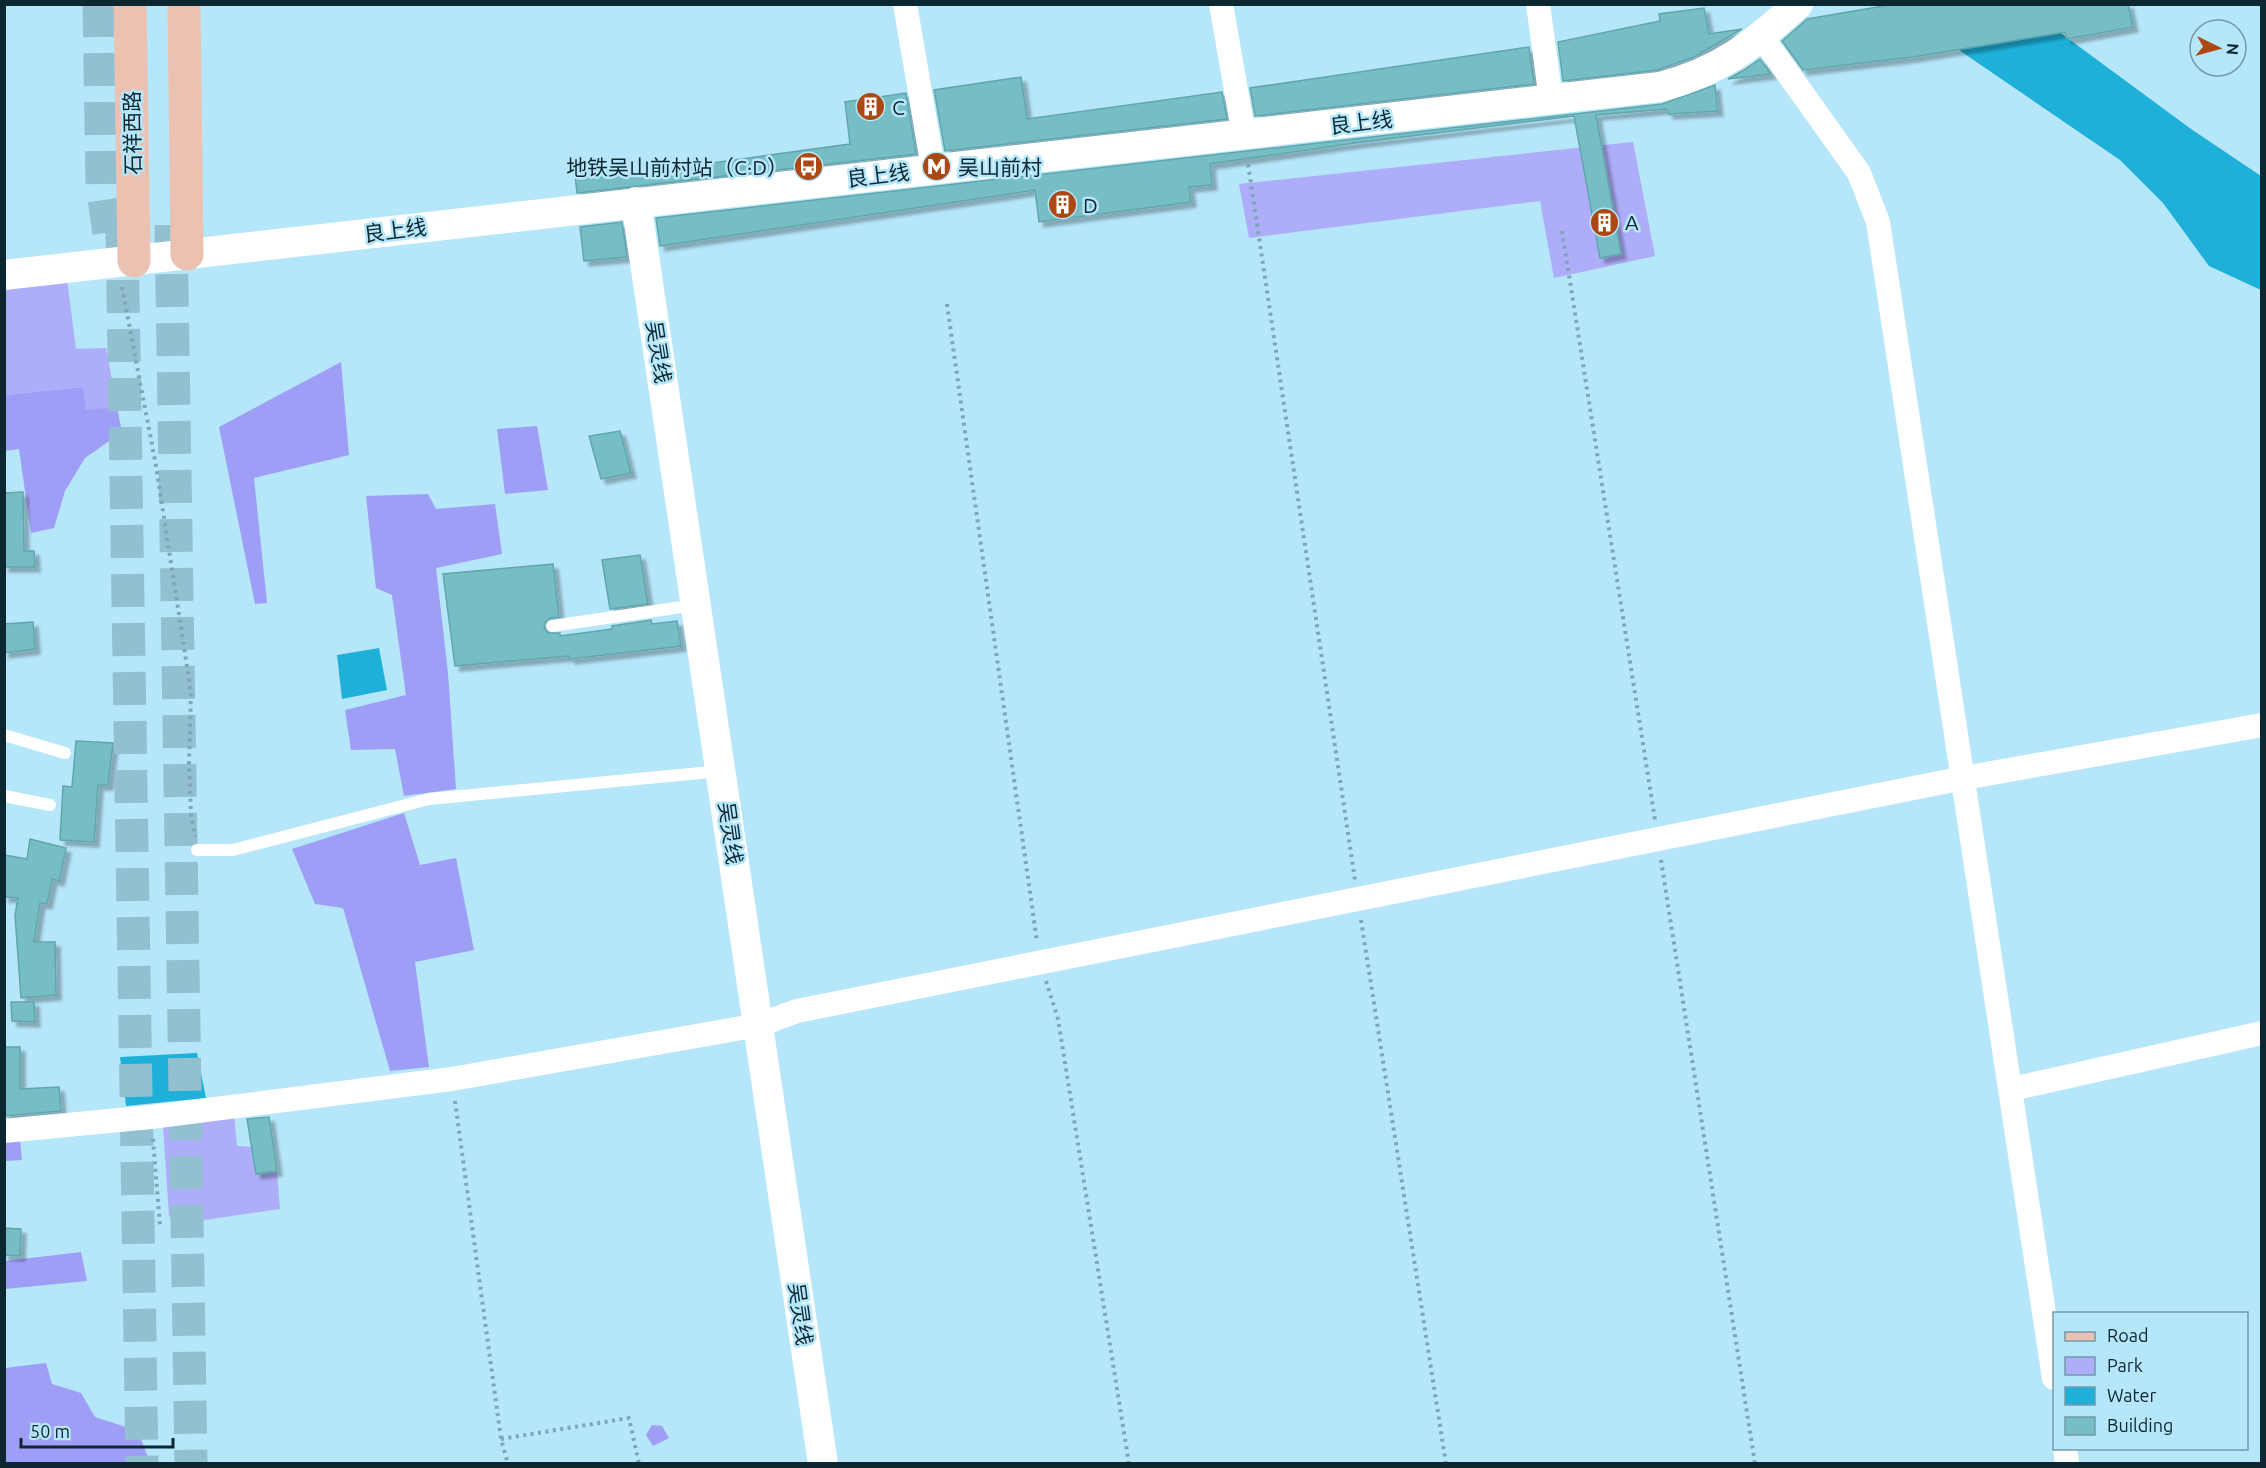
<svg xmlns="http://www.w3.org/2000/svg" width="2266" height="1468" font-family="Ubuntu,'Noto Sans SC',sans-serif">
<style>
.green{fill:#adadf9}
.forest{fill:#9f9ef6}
.water{fill:#1eb0d9}
.building{fill:#77bdc4;stroke:#60a6ad;stroke-width:1.5;filter:url(#shadow)}
.lines{fill:none;stroke-linecap:round;stroke-linejoin:round}
.trunk-tunnel{stroke:#93c0d1;stroke-width:33;stroke-dasharray:33 16;stroke-linecap:butt}
.path{stroke:#7da6b6;stroke-width:4;stroke-dasharray:3 4.5;stroke-linecap:butt}
.service{stroke:#fff;stroke-width:12}
.minor{stroke:#fff;stroke-width:24}
.tertiary{stroke:#fff;stroke-width:30}
.primary{stroke:#ebc2b1;stroke-width:33}
.labels{text-anchor:middle;dominant-baseline:central;stroke-width:5;stroke-linejoin:round;paint-order:stroke}
.poi-label{font-size:21px;fill:#0d2730;stroke:#b5e6f9;text-anchor:start}
.street-label{font-size:21px;fill:#0d2730;stroke:#b5e6f9}
</style>
<defs>
<filter id="shadow"><feDropShadow dx="5" dy="5" stdDeviation="1.5" flood-color="#0004"/></filter>
</defs>
<rect width="100%" height="100%" fill="#b5e6f9"/>
<path class="green" d="M1633,142L1655,256L1554,278L1540,201L1249,238L1239,184Z
M67,280L76,349L106,348L117,407L86,411L82,387L5,395V287Z
M234,1115L237,1146L252,1147L256,1174L277,1171L280,1209L176,1224L169,1216L163,1126Z"/>
<path class="forest" d="M341,362L349,455L254,478L267,603L255,604L219,427Z
M83,387L86,410L117,407L122,432L85,458L65,491L54,528L31,533L19,449L5,451V395Z
M537,426L548,490L505,494L497,429Z
M428,494L436,509L495,504L502,554L436,568L448,673L456,789L404,796L395,749L351,750L345,710L406,695L392,595L376,588L366,496Z
M404,813L420,865L456,858L474,950L415,962L429,1067L390,1071L343,908L315,904L292,849Z
M5,1139H20L22,1160L5,1161Z
M81,1252L87,1281L5,1289V1261Z
M46,1363L52,1384L81,1393L95,1417L138,1431L150,1463H5V1368Z
M652,1425L662,1426L669,1438L653,1446L646,1435Z"/>
<path class="water" d="M1912,18L2043,20L2191,129L2261,176V290L2209,266L2163,203L2120,160Z
M379,648L387,690L342,699L337,655Z
M197,1053L206,1098L126,1106L120,1057Z"/>
<path class="building" d="M1895,4H2128L2133,27L2067,39L2065,32L1913,57L1803,70L1782,41L1807,19Z
M1704,8L1709,34L1742,29L1694,57L1657,70L1563,81L1558,42L1660,21L1659,14Z
M1529,47L1534,84L1255,116L1250,88Z
M1760,59L1771,74L1728,79L1744,70Z
M1021,77L1027,119L1222,92L1227,119L945,151L934,90Z
M1715,85L1718,111L1669,114L1666,109L1596,115L1621,254L1600,258L1574,116L1355,143L1210,164L1212,185L1189,187L1191,202L1039,222L1035,190L660,246L656,218L1662,104Z
M906,93L916,154L577,193L575,175L628,167L631,174L850,144L845,102Z
M622,222L627,257L584,261L580,227Z
M620,431L631,473L601,479L589,436Z
M23,492L24,551H34L35,567H4V493Z
M640,555L648,604L610,609L602,560Z
M553,564L559,617L550,618L545,622L544,628L548,633H560V636L612,629V626L651,620L652,624L677,621L681,646L570,659L569,656L455,666L443,574Z
M33,622L35,649L4,653V624Z
M76,741L113,743L108,785H98L94,842L60,840L63,786L72,787Z
M30,839L66,848L59,881L52,879L47,904L40,903L34,942H55L56,995L21,998L15,915L18,898L4,897V855L27,859Z
M11,1002H34L35,1022L12,1021Z
M4,1047H20V1089L59,1087L61,1111L4,1116Z
M269,1117L277,1171L256,1174L247,1119Z
M4,1228L21,1229L20,1256L4,1255Z"/>
<g class="lines">
<path class="trunk-tunnel" d="M99,4L102,185L113,260
M171,225L191,1464
M122,231L142,1464"/>
<path class="path" d="M1247,157L1355,880
M1562,231L1655,820
M122,287L156,466L191,692L189,764L191,815L195,837
M947,304L1037,942
M1661,860L1755,1464
M1361,920L1446,1464
M1046,981L1058,1019L1129,1464
M455,1101L501,1439L508,1464
M153,1139L160,1226
M501,1439L629,1418L639,1464"/>
<path class="service" d="M552,626L696,605
M4,735L65,753
M4,796L50,805
M197,850H233L429,799L721,771"/>
<path class="minor" d="M905,4L933,168
M1221,4L1244,136
M1538,4L1551,100
M1762,37L1859,173L1878,222L2054,1378
M2012,1089L2262,1033
M4,1131L151,1117L452,1079L759,1025L797,1011L1964,778L2262,725
M2065,1448L2067,1464"/>
<path class="tertiary" d="M636,202L823,1464
M4,275L1660,87C1721,71 1753,45 1798,4"/>
<path class="primary" d="M130,4L134,261
M184,4L187,254"/>
</g>
<defs>
<symbol id="building-disc" viewBox="-11 -11 22 22"><circle r="9.5" fill="#ac4813" stroke="#b5e6f9"/><path d="M-4-6H4V6H1V3H-1V6H-4ZM-2.5-4.3h1.7v1.8h-1.7ZM.8-4.3h1.7v1.8H.8ZM-2.5-1h1.7V.8h-1.7ZM.8-1h1.7V.8H.8Z" fill="#fff"/></symbol>
<symbol id="bus-disc" viewBox="-11 -11 22 22"><circle r="9.5" fill="#ac4813" stroke="#b5e6f9"/><path d="M-5-6H5V4H4V6H2V4H-2V6H-4V4H-5ZM-3.5-4V0h7V-4ZM-3.5 1.2v1.5H-2V1.2ZM2 1.2v1.5H3.5V1.2Z" fill="#fff"/></symbol>
<symbol id="metro-disc" viewBox="-11 -11 22 22"><circle r="9.5" fill="#ac4813" stroke="#b5e6f9"/><path d="M-5.5 5V-5H-3L0 0L3-5H5.5V5H3V-.5L0 4L-3-.5V5Z" fill="#fff"/></symbol>
</defs>
<g fill-rule="evenodd">
<use href="#building-disc" x="854" y="90" width="33" height="33"/>
<use href="#bus-disc" x="792" y="150" width="33" height="33"/>
<use href="#metro-disc" x="920" y="150" width="33" height="33"/>
<use href="#building-disc" x="1046" y="188" width="33" height="33"/>
<use href="#building-disc" x="1588" y="206" width="33" height="33"/>
</g>
<g class="labels">
<g class="poi-label">
<text x="892" y="107">C</text>
<text x="788" y="167" text-anchor="end">地铁吴山前村站（C·D）</text>
<text x="958" y="167">吴山前村</text>
<text x="1083" y="205">D</text>
<text x="1625" y="222">A</text>
</g>
<g class="street-label">
<text transform="translate(1361 122) rotate(-7)">良上线</text>
<text transform="translate(132 133) rotate(-91)">石祥西路</text>
<text transform="translate(878 175) rotate(-7)">良上线</text>
<text transform="translate(395 230) rotate(-7)">良上线</text>
<text transform="translate(659 352) rotate(81)">吴灵线</text>
<text transform="translate(731 833) rotate(82)">吴灵线</text>
<text transform="translate(801 1314) rotate(82)">吴灵线</text>
</g>
</g>
<rect width="2266" height="1468" fill="none" stroke="#0d2730" stroke-width="12"/>
<rect x="2053" y="1312" width="195" height="138" fill="#b5e6f9" stroke="#729aa9" stroke-width="1.5"/>
<rect x="2065" y="1332" width="30" height="9" fill="#ebc2b1" stroke="#729aa9" stroke-width="1.5"/>
<text x="2107" y="1342" font-size="18" fill="#0d2730">Road</text>
<rect x="2065" y="1357" width="30" height="18" fill="#adadf9" stroke="#729aa9" stroke-width="1.5"/>
<text x="2107" y="1372" font-size="18" fill="#0d2730">Park</text>
<rect x="2065" y="1387" width="30" height="18" fill="#1eb0d9" stroke="#729aa9" stroke-width="1.5"/>
<text x="2107" y="1402" font-size="18" fill="#0d2730">Water</text>
<rect x="2065" y="1417" width="30" height="18" fill="#77bdc4" stroke="#729aa9" stroke-width="1.5"/>
<text x="2107" y="1432" font-size="18" fill="#0d2730">Building</text>
<g transform="translate(2218 48) rotate(95)"><circle r="28" fill="#b5e6f9" stroke="#729aa9" stroke-width="1.5"/>
<path d="M0-4.5L10 22L0 15L-10 22Z" fill="#ac4813"/>
<text y="-9" font-size="16" font-weight="bold" text-anchor="middle" fill="#0d2730">N</text>
</g>
<path d="M21 1438v9h152v-9" fill="none" stroke="#0d2730" stroke-width="3"/>
<text x="30" y="1438" font-size="18" fill="#0d2730" stroke="#b5e6f9" stroke-width="4.5" paint-order="stroke">50 m</text>
</svg>
